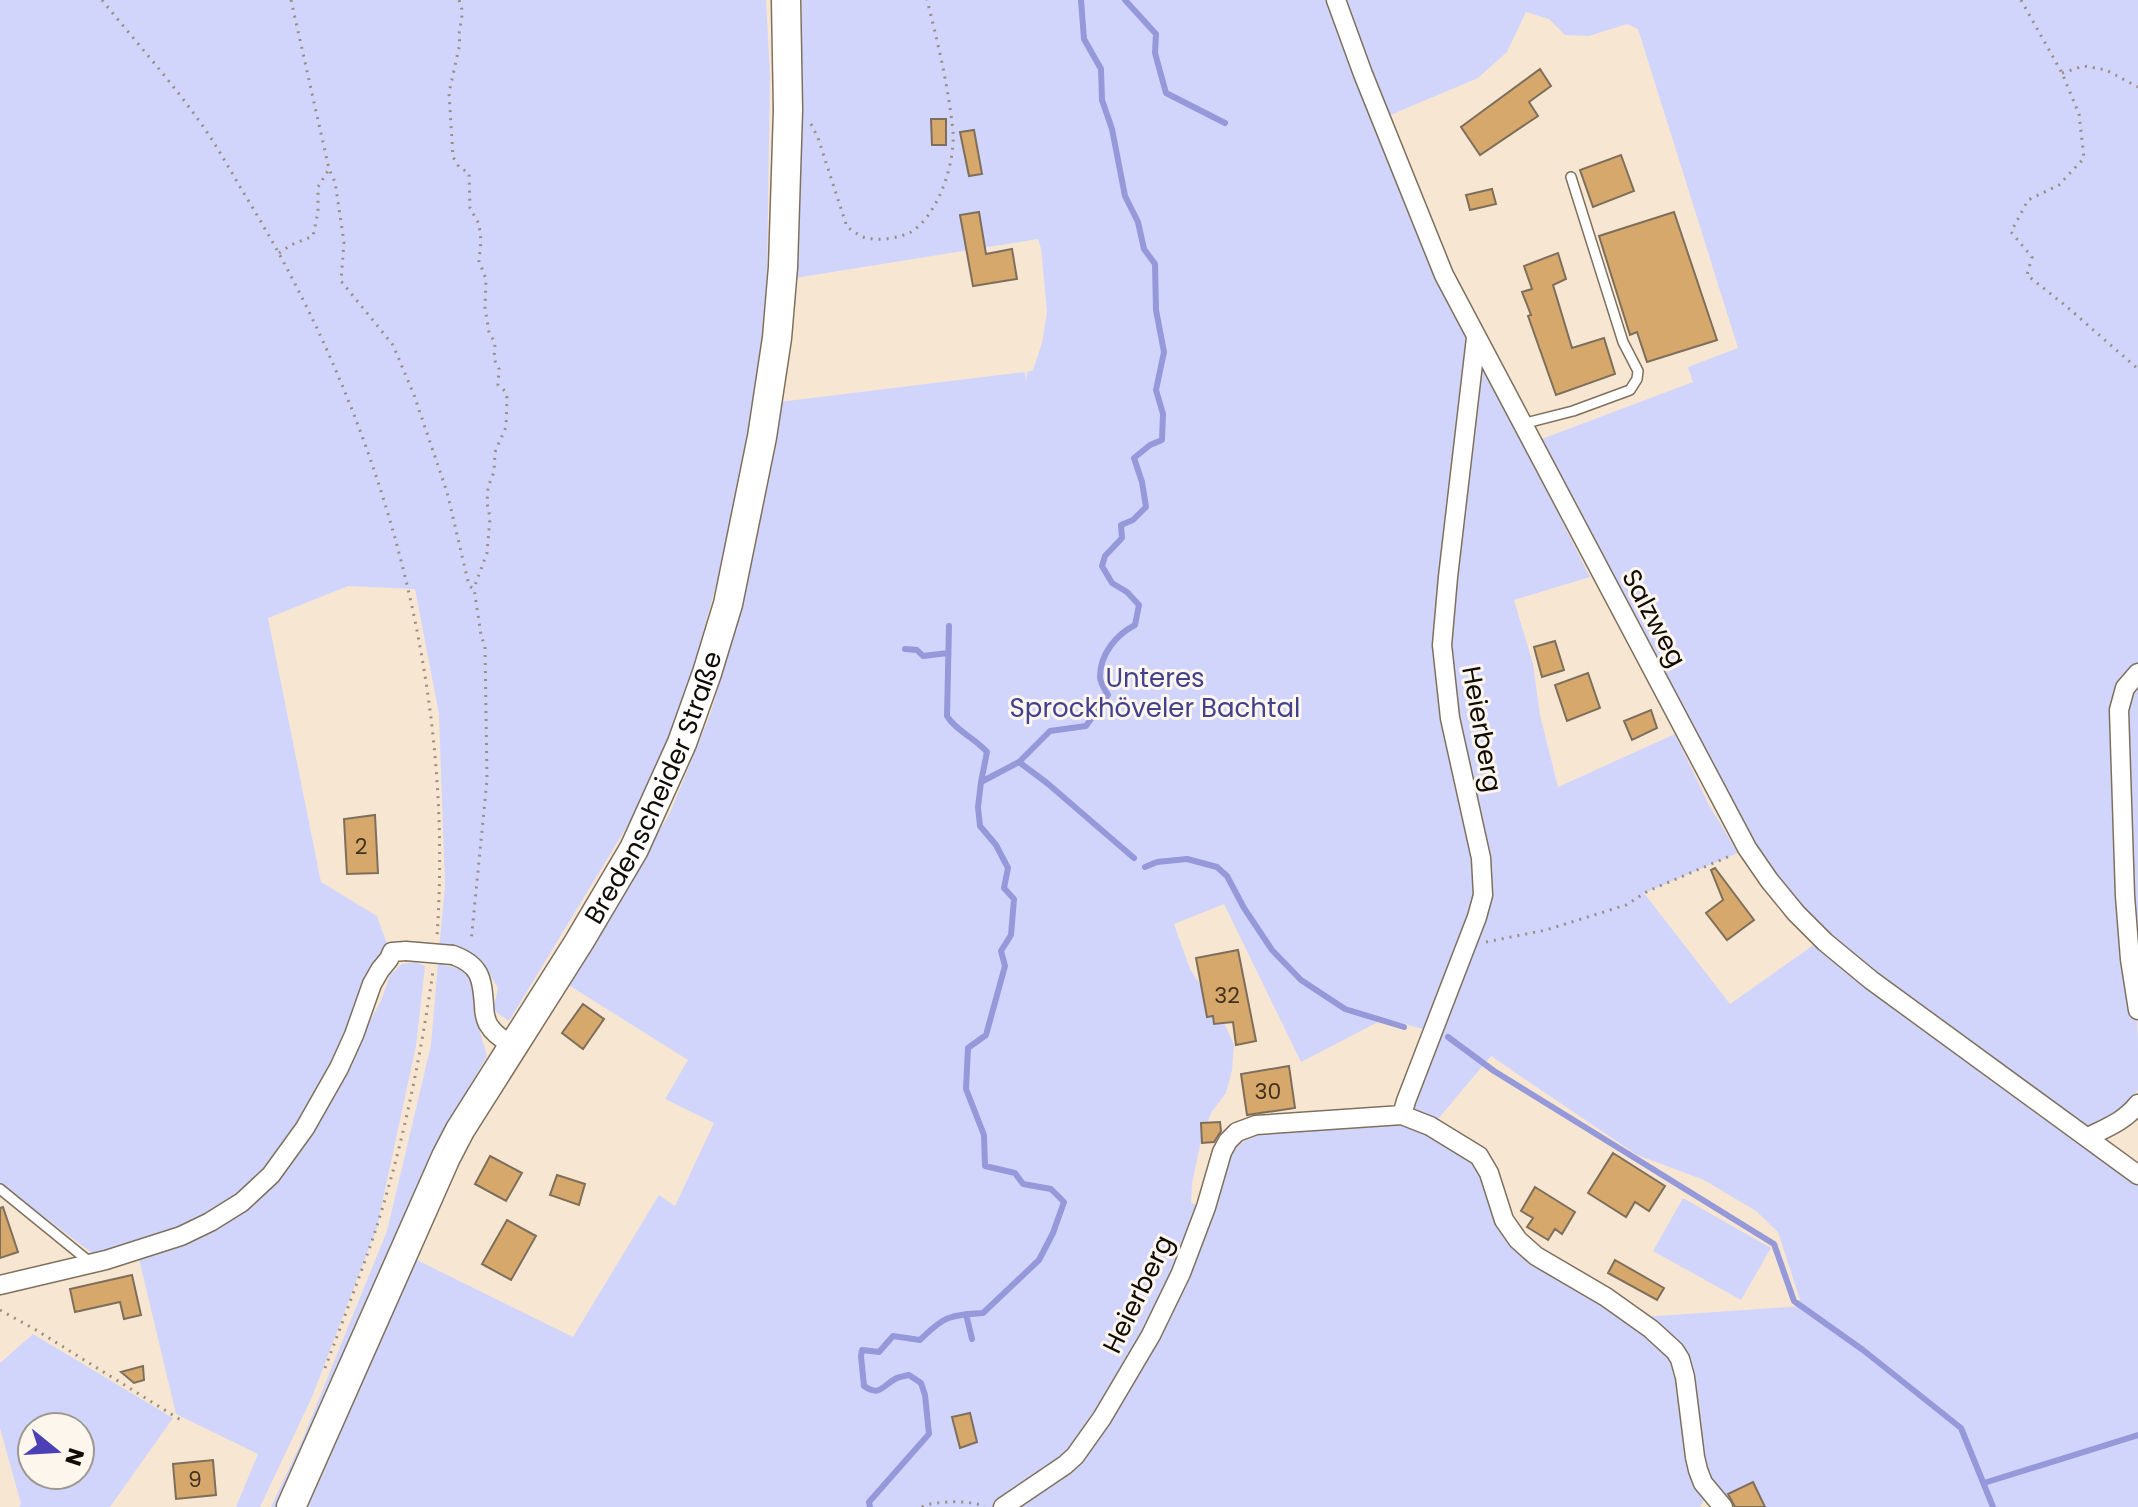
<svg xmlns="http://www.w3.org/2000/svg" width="2138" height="1507" font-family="Poppins,sans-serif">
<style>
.green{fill:#d1d5fc;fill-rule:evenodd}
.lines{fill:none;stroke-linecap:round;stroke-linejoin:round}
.stream{stroke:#9599da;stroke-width:6}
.building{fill:#d6a86c;stroke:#7d6f5c;stroke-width:2}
.service-casing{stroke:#7f705e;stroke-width:12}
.minor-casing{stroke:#7f705e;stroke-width:21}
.primary-casing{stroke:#7f705e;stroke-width:31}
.path{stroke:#9a8f80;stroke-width:3;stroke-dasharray:2 6;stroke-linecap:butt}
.service{stroke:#fff;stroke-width:9}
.minor{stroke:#fff;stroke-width:18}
.primary{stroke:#fff;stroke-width:28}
.minor-bridge-casing{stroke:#7f705e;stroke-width:21;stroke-linecap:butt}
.minor-bridge{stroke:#fff;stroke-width:18}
.labels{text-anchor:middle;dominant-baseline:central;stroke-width:6;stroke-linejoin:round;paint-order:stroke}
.number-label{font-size:22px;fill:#42321f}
.street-label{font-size:26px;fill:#100b05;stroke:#fcf6ed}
.park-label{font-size:26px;fill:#43418e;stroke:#fcf6ed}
</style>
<rect width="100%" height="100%" fill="#f7e7d2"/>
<path class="green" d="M0,0H766L770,75L767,280L758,380L733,524L677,726L632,818L509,1021L493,1010L498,988L484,965L472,955L439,949L445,886L439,714L415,589L348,586L268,618L321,882L377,916L387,944L327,1082L255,1185L231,1205L147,1242L92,1253L0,1184Z
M802,0H1328L1364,102L1422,228L1470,349L1439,649L1482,894L1429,1031L1380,1017V1021L1301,1062L1224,904L1174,924L1190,969L1222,1018L1234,1045L1232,1070L1226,1093L1211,1113L1200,1145L1192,1184L1191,1203L1205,1207L1148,1335L1069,1453L1012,1507H308L415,1259L573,1337L659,1195L675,1206L714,1123L665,1099L688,1060L567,984L670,813L710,715L735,632L754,551L779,402L1025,372L1026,381L1027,372L1033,370L1042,343L1047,312L1041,249L1038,239L795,278L802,90Z
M1345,0H2138V668L2119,690L2138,1041V1089L2128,1107L2091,1132L1873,972L1799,907L1752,846L1539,440L1693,382L1688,367L1738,348L1638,29L1627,24L1589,36L1565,35L1549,19L1526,12L1507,52L1478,78L1388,116Z
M1478,360L1539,475L1590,577L1514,600L1533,664L1540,715L1558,787L1675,734L1709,805L1738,853L1644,893L1730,1004L1815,944L2105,1162L2138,1184V1507H1996L1961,1425L1956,1419L1990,1507H1725L1699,1475L1688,1376L1677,1339L1643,1317L1802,1306L1778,1232L1756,1211L1704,1180L1637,1155L1491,1056L1433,1125L1417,1113L1409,1103L1488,892L1444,642Z
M2138,678V1001L2122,733L2135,681Z
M415,962L425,966L416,1046L377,1227L312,1397L260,1507H236L258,1454L176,1414L139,1259L187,1243L230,1218L333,1093L382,998L390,975L402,964Z
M438,963L467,971L474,982L476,1018L487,1056L447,1126L277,1507H271L301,1443L387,1231L431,1045Z
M1404,1118L1485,1163L1496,1223L1671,1349L1707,1495L1700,1507H1022L1092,1435L1213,1203L1232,1152L1244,1141L1264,1131Z
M1683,1198L1771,1248L1741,1300L1653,1251Z
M33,1334L173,1418L110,1507H19L21,1504L0,1428V1363ZM32,1427H80V1475H32Z"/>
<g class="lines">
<path class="stream" d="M1125,0L1156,34L1155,53L1166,93L1225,123
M949,626L947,716C955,730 975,738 987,752L981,782
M905,649L917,650L923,656L948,653
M1019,762L1047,783L1134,858
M1145,867L1157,862L1187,859L1217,867L1227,876L1244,908L1272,950L1301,980L1345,1009L1404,1027
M1448,1037L1494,1071L1774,1244L1794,1301L1863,1350L1961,1428L1993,1507
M966,1314L972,1339
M1984,1483L2138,1435
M870,1507L869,1502L929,1434L925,1395L921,1383L909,1375C905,1376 898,1377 895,1379C882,1386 880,1397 864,1386L861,1356L862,1350L879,1352L893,1336L920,1340C944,1316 950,1315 983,1313L1039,1260L1053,1233L1064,1202L1051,1189L1023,1184L1015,1173L985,1166L984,1135L966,1089L968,1048L986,1035L1005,966L1001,951L1011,935L1014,899L1004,888L1008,868L996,845L980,826L978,807L981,782L1019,762L1050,731L1086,726L1108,695C1105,690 1100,683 1100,677C1100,654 1116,635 1135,625L1139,605L1127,592L1112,583L1102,566L1105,556L1122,538L1121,525L1133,520L1146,507L1142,482L1134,458L1150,445L1162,440L1163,414L1156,390L1164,352L1156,310L1155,264L1144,249L1138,222L1125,196L1112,129L1102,100L1101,69L1084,39L1081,0"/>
</g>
<path class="building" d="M1540,69L1551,86L1529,102L1538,116L1480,155L1461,127Z
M931,119H946V145H932Z
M974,130L982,174L969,176L960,132Z
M1621,155L1634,191L1593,207L1580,170Z
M1492,189L1496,204L1470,210L1466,195Z
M979,212L986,254L1012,249L1017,279L973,286L960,215Z
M1674,212L1717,340L1647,362L1637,332L1630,335L1599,236Z
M1558,253L1566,279L1553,285L1572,348L1604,338L1615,374L1556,395L1528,316L1531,315L1522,292L1532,289L1524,266Z
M1555,641L1564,670L1542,677L1534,647Z
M1588,673L1600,708L1567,721L1555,685Z
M1651,710L1657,728L1632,740L1624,721Z
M375,815L378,873L347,874L344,819Z
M1715,868L1754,920L1727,940L1706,913L1723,900L1711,870Z
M1238,950L1256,1041L1236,1045L1233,1022L1214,1024L1213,1016L1207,1017L1196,958Z
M583,1004L604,1019L583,1049L562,1033Z
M1289,1066L1295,1108L1247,1115L1241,1074Z
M1220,1122L1221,1131L1214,1142L1202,1143L1201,1123Z
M1613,1153L1665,1186L1649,1211L1635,1202L1626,1217L1588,1193Z
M490,1156L522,1173L506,1201L475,1184Z
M557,1175L585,1184L579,1205L550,1195Z
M1535,1187L1575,1212L1562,1234L1555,1229L1548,1240L1527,1227L1533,1218L1521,1211Z
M3,1207L18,1252L0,1258V1208Z
M507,1220L536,1236L511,1280L482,1264Z
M1615,1260L1664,1288L1657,1300L1608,1273Z
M132,1275L141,1315L124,1319L120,1302L75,1312L70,1289Z
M143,1366L144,1380L134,1383L121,1372Z
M970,1413L977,1442L960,1448L952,1417Z
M213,1460L216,1495L176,1499L173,1464Z
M1753,1482L1765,1507H1735L1728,1494Z"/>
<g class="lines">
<defs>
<path id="service" d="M1522,424L1573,411L1630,390L1637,379L1638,371L1623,342L1571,177
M0,1189L91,1263"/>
<path id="minor" d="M1336,0L1363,74L1444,275L1747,848L1769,880L1796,913L1825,942L1871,980L2138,1175
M1476,338L1448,577L1442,645L1450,718L1481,858L1483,895L1477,917L1406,1101L1402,1115L1430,1126L1479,1156L1489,1173L1504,1220L1518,1240L1536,1256L1606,1297L1651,1329L1675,1351L1680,1359L1685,1377L1695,1457L1698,1470L1703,1483L1723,1507
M2138,673L2125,688L2119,710L2125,896L2130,959L2138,1010
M453,955C480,965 482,977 484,1005C484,1011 485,1018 488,1024C493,1033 503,1040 512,1045
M2088,1137C2106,1128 2125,1121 2138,1104
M0,1285L106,1260L181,1236L210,1222L242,1202L271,1175L305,1128L339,1068L354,1035L372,984L380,970L389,959L392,952L406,951
M1003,1507L1065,1465L1075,1456L1102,1418L1151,1335L1181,1273L1206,1207L1222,1152L1228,1141L1237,1132L1256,1125L1402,1115"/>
<g id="primary">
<path id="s1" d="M291,1507L446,1157L460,1130L579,942L634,849L682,743L707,673L728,604L762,437L777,338L783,267L788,110L786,0"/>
</g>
</defs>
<use href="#service" class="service-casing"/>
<use href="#minor" class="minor-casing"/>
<use href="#primary" class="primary-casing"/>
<path class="path" d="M102,0C135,41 170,80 200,122C218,147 232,174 248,200C381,419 455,678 437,936
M291,0L329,169L335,182L344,242L341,281L393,345L414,395L447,492L468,581L471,587L474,588L481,635L485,647L487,780L471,942
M459,0C467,17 456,27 460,43L449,93L453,157L459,167L469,173L470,208L479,224L481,241L479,261L486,279L485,308L489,332L495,343L494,359L499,369L498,385L505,391L507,398L506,427L495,452L494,472L488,487L487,503L490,518L487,553L474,588
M2021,0L2062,73L2079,114L2084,158L2059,185L2028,200L2011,232L2032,257L2027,275L2066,306L2138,369
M2062,73L2084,66L2106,70L2138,87
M811,124L818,138L847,227C852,230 858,235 863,237C876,242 900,238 911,232C938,215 955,164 953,133C949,89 938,43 927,0
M279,253L291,245L313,236L318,212V187L329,169
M1486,942L1546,930L1626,905L1648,891L1730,856
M0,1310L36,1330L184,1422
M325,1368C341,1326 357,1284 372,1241C401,1154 420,1062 433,971
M922,1507L925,1505C945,1501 965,1500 985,1506"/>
<use href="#service" class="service"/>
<use href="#minor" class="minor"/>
<use href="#primary" class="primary"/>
<defs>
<path id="minor-bridge" d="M406,951L453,955"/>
</defs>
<use href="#minor-bridge" class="minor-bridge-casing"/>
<use href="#minor-bridge" class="minor-bridge"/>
</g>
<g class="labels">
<g class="number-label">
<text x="361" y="846">2</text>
<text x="1227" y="995">32</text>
<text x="1268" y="1091">30</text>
<text x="195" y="1479">9</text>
</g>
<g class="street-label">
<text transform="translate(1654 618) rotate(62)">Salzweg</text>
<text transform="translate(1482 729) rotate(80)">Heierberg</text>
<text stroke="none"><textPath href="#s1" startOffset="808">Bredenscheider Straße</textPath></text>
<text transform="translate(1138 1294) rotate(-64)">Heierberg</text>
</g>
<g class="park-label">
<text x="1155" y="678">Unteres<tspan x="1155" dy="30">Sprockhöveler Bachtal</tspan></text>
</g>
</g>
<g transform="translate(56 1451) rotate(108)"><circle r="38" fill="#fcf6ed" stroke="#9e9890" stroke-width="2"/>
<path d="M0-6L14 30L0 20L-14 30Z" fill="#4c40b7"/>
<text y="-12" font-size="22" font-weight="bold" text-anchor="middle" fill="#100b05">N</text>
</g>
</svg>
